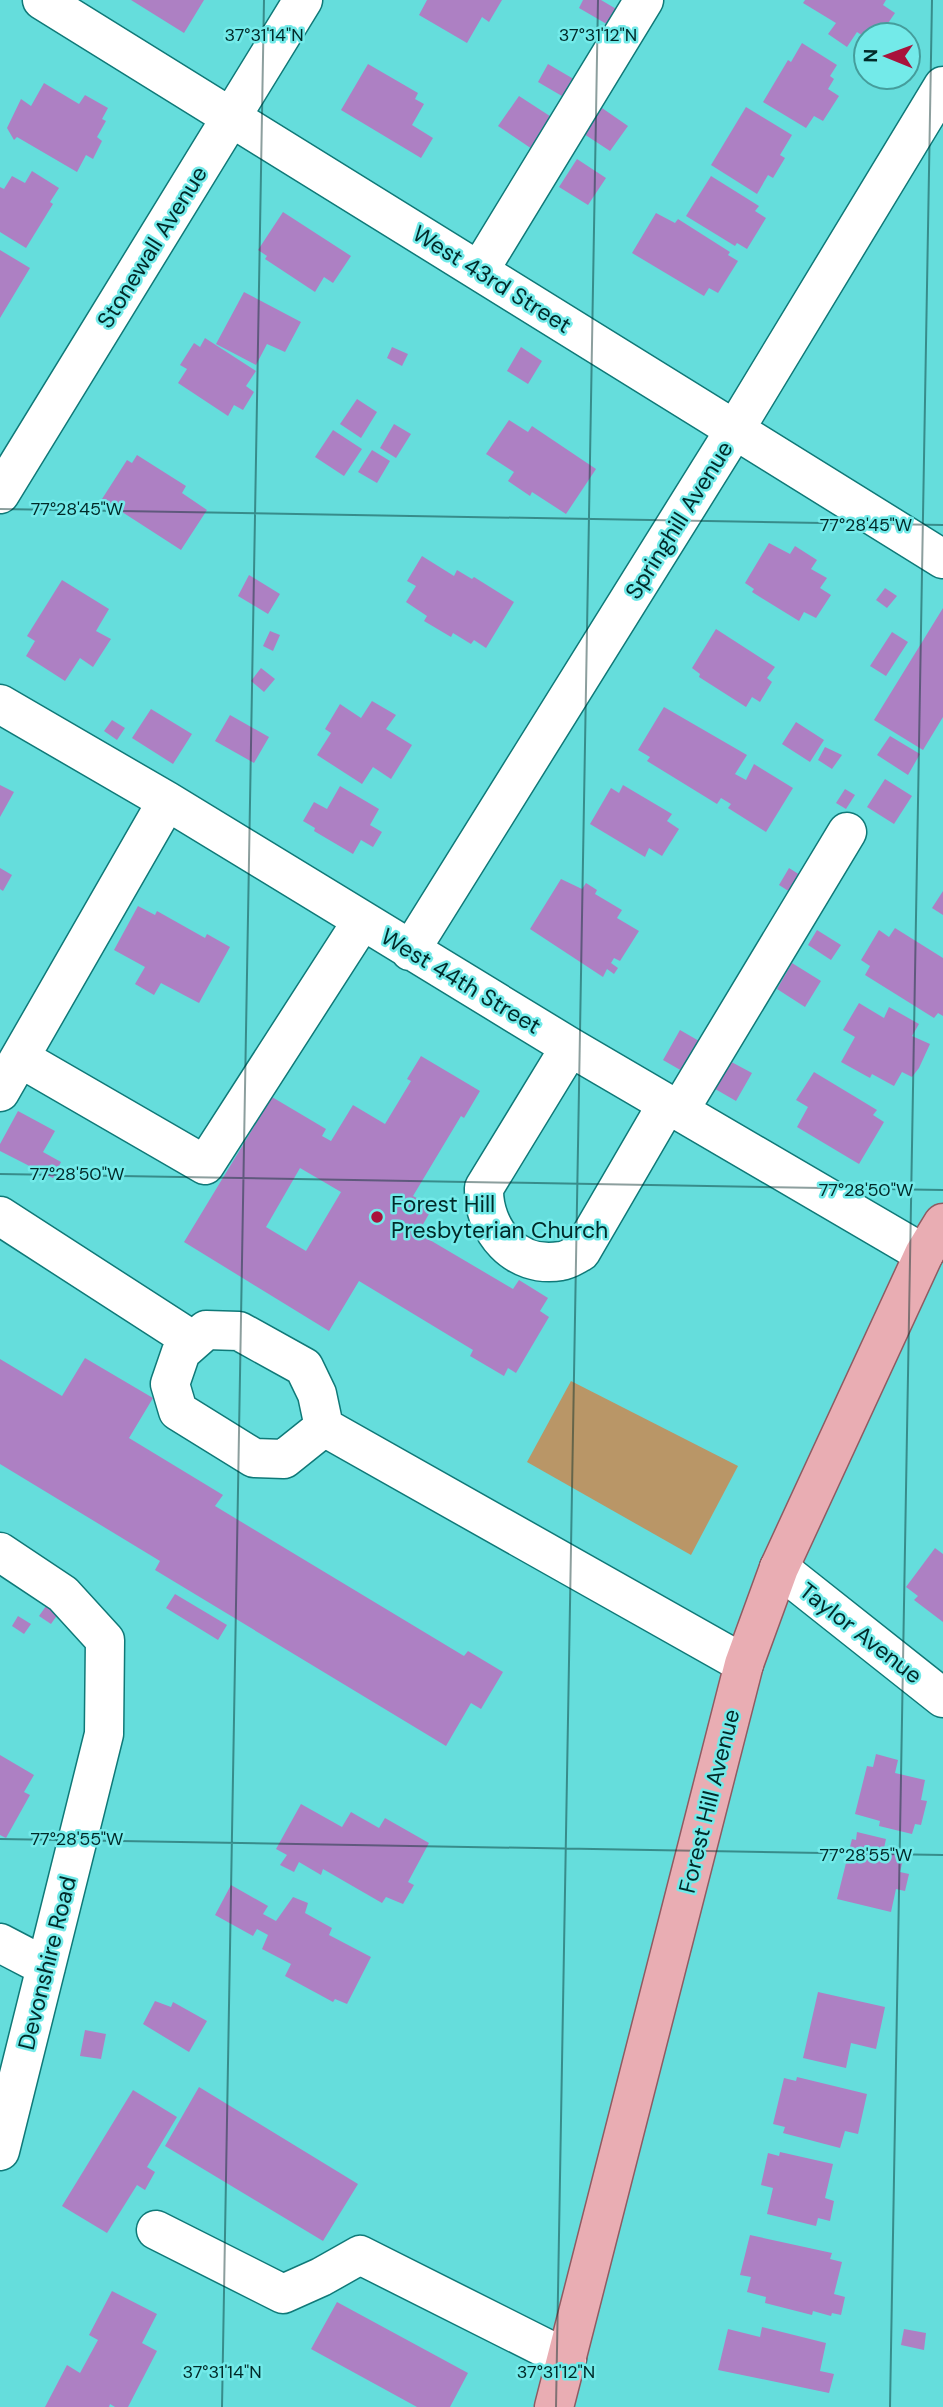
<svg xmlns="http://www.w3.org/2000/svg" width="943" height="2407" font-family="'DM Sans',sans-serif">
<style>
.green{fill:#b99667}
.building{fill:#ad80c3;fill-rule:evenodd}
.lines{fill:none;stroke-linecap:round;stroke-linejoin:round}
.minor-casing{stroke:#0f7978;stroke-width:41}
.major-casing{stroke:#8f5b62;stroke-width:41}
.minor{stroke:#fff;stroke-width:38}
.major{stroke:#e9adb3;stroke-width:38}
.ticks{fill:none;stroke:#012a29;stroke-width:2;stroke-opacity:0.45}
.poi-dot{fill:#a9123b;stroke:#73eae9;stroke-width:2.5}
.labels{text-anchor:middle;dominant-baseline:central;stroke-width:5;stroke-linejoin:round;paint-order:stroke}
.street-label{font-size:23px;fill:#012a29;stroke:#73eae9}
.poi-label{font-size:23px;fill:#012a29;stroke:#73eae9;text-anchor:start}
.ticks-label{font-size:18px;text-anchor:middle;fill:#012a29;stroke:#73eae9;stroke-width:5;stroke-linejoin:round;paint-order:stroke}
</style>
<rect width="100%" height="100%" fill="#65dddc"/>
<path class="green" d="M571,1381L738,1466L691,1555L527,1462Z"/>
<path class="building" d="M131,0H204L184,33Z
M427,0H502L489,22L482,17L467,43L419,15Z
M583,0H601L618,10L610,26L579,8Z
M805,0H886L883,5L895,13L880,35H866V38L857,32L847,47L828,34L836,23L803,3Z
M802,43L837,65L830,76L834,79L828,89L839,96L823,121L814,116L806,128L763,102L788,60L791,62Z
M368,64L418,93L415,99L424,104L412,125L433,138L421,158L341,110Z
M548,64L577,81L567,99L538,82Z
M44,83L79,104L85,95L108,108L102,119L106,121L97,137L102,141L93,159L86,155L77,172L17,137L14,140L7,128L21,99L31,106Z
M519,96L556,120L535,151L498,126Z
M746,107L792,135L780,155L785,158L773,178L768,175L757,194L711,165Z
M602,108L628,126L610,151L584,134Z
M577,159L606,178L588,205L559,187Z
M32,171L59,188L50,202L53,204L26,248L0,232V187L4,189L12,176L25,183Z
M711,176L759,206L755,211L766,218L747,249L737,243L735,246L686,216Z
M283,212L351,256L333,283L324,277L315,292L265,259L267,256L258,250Z
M656,213L675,223L678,219L730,252L728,255L738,261L718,293L709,288L704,296L632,253Z
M0,250L30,268L0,318Z
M244,292L301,322L285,352L267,344L256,365L216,344Z
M205,338L256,371L246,386L254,392L243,410L234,405L228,416L178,383L187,369L180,365L194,343L200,347Z
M392,347L408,354L402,366L387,358Z
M521,347L542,361L528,384L507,371Z
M357,399L377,412L361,438L340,424Z
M509,420L528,432L532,426L596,469L566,514L532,492L530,496L508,481L514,472L486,454Z
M394,424L411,434L396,458L380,448Z
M333,430L362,449L344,476L315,457Z
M372,450L390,461L377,483L358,472Z
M137,455L186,486L182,493L207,510L181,550L102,499L127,460L132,463Z
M769,543L790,554L795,546L817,560L811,569L827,578L820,588L831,595L816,618L804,612L799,621L752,592L754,589L745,583Z
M422,556L454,576L457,570L472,579L474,577L514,602L486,648L474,640L471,644L453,633L451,637L424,621L427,616L406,602L416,586L407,581Z
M249,575L280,594L268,614L238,596Z
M62,580L109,609L96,631L111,639L93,667L80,658L65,681L26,656L35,641L27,636Z
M885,588L897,596L887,608L876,600Z
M943,608V717L923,750L874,720Z
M716,629L775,667L767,678L772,682L760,702L752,697L746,707L699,677L700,674L692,668Z
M270,631L280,635L273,651L263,646Z
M892,632L908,642L886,676L870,666Z
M261,668L275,679L264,692L251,681Z
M372,701L396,715L386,729L412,745L391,779L373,767L362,784L317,755L331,733L325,729L340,704L361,718Z
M664,707L747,755L735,774L746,780L754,764L793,788L766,832L728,808L731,804L721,798L717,804L647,761L650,757L638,750Z
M151,709L192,734L173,764L132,738Z
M230,715L269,737L254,763L215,741Z
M112,720L125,728L117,740L104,731Z
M796,722L824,740L810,762L782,744Z
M890,736L920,754L908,775L877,755Z
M825,747L842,755L832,769L818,760Z
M885,779L912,796L894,824L867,807Z
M0,785L14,792L0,817Z
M623,785L672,814L667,821L679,829L662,856L649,848L645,857L590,824L611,788L619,793Z
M340,786L379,809L370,825L382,832L373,847L361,840L353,854L314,831L315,828L303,821L314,802L327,809Z
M845,789L855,795L846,809L836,803Z
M0,868L12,875L3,891L0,889Z
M789,868L808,880L798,897L779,885Z
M561,879L582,889L586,883L597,890L595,894L622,910L617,918L639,931L620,961L614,958L611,963L618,968L614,974L607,969L603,977L530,929Z
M943,891V915L932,908Z
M138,906L155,915L157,911L205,938L207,934L230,947L199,1003L161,983L154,995L135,984L145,967L114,950Z
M895,928L943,958V1016L938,1013L934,1018L865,975L870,966L861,960L879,930L889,937Z
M817,930L841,945L831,960L808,945Z
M792,963L821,981L805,1007L777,989Z
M859,1003L884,1018L889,1007L919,1024L912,1036L930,1044L919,1068L912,1077L902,1072L894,1086L872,1074L870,1078L841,1062L855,1037L843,1030Z
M680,1030L706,1045L689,1075L663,1060Z
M421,1056L480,1091L464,1118L461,1116L413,1196L433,1207L418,1233L513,1289L519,1280L548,1298L540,1311L549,1317L516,1373L508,1368L504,1376L470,1356L473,1350L359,1281L329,1331L184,1242L272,1097L326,1129L322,1136L331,1141L353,1105L385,1124L411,1081L407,1079ZM300,1168L341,1192L306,1251L266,1227Z
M724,1058L752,1073L736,1101L710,1086Z
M814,1072L877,1110L873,1115L884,1122L859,1164L797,1127L808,1107L796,1100Z
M18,1111L55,1131L43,1152L61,1162L53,1178L0,1151V1144Z
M85,1358L153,1398L129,1438L223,1495L215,1506L464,1656L468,1651L503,1672L481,1709L471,1703L446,1746L155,1570L160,1561L0,1464V1359L62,1396Z
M935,1548L943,1554V1622L914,1600L918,1596L906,1587Z
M175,1594L227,1625L218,1640L166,1608Z
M46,1606L58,1614L51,1624L39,1616Z
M18,1616L31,1624L24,1634L12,1626Z
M876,1754L898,1760L895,1773L925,1780L921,1800L927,1801L921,1825L915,1824L912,1834L879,1826L880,1821L855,1814L867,1766L873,1767Z
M0,1755L34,1775L24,1792L30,1795L6,1838L0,1835Z
M301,1804L342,1827L351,1812L379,1828L385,1818L429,1843L408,1882L414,1885L403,1904L386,1897L382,1903L323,1869L321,1875L299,1862L294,1872L280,1865L287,1855L276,1849Z
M857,1832L886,1839L884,1848L905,1852L900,1872L909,1874L905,1891L896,1889L891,1912L837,1899L852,1839L856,1840Z
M231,1885L268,1906L263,1914L276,1921L293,1897L308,1903L305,1913L332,1928L329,1935L371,1957L347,2004L335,1999L333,2002L285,1976L291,1964L262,1949L268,1935L257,1929L253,1936L215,1915Z
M818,1992L885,2007L876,2049L851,2043L846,2068L803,2058Z
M155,2001L171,2007L173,2002L207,2021L189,2052L143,2024Z
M85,2030L106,2034L101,2059L80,2056Z
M797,2077L867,2094L858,2134L845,2131L840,2148L783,2133L785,2127L773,2124L784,2078L796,2081Z
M199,2087L358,2184L323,2241L165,2146Z
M133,2090L177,2117L147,2167L155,2172L145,2190L137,2185L107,2233L62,2206Z
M780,2152L833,2164L825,2198L834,2201L830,2221L818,2218L816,2226L767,2214L773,2188L761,2185L768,2153L779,2156Z
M750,2235L832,2253L830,2259L842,2262L834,2294L845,2297L841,2315L832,2313L831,2316L813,2311L812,2315L765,2303L766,2297L747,2292L751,2277L740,2275Z
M112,2291L157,2314L142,2343L157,2351L128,2407H115L110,2404L109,2407H45L67,2365L80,2373L98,2340L89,2335Z
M337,2302L468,2373L450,2407H417L311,2349Z
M762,2327L826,2343L820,2371L834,2374L829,2393L718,2370L728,2329L760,2337Z
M904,2329L926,2333L924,2350L901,2345Z"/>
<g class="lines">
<defs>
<path id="minor" d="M42,0L943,559
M479,271L644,0
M0,494L303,0
M0,704L167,801L570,1047L924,1254
M410,951L734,431L943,86
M570,1047L484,1188C483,1230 515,1269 561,1261C568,1260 575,1255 581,1252L667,1104
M20,1058L205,1165L362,921
M0,1092L167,801
M679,1111L847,832
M0,1216L192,1340
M324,1427L284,1459L254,1458L178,1411L170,1384L181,1352L206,1330L239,1331L304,1367L317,1394L324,1427L744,1664
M0,1552L63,1594L105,1640L104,1734L0,2151
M779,1568L943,1698
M0,1943L46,1967
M156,2230L283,2294L321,2277L360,2255L567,2359"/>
<path id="major" d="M554,2407L744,1664L779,1568L924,1254L943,1223"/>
</defs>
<use href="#minor" class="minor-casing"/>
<use href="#major" class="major-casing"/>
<use href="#minor" class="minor"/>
<use href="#major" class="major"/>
</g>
<path class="ticks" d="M0,509L943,525M0,1174L943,1190M0,1839L943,1855M222,2407L264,0M556,2407L598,0M890,2407L932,0"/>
<circle class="poi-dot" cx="377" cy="1217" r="7"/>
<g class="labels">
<g class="street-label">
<text transform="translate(152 247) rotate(-58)">Stonewall Avenue</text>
<text transform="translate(492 279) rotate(32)">West 43rd Street</text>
<text transform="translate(679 520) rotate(-58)">Springhill Avenue</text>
<text transform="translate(461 981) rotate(31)">West 44th Street</text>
<text transform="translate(861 1633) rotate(38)">Taylor Avenue</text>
<text transform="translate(709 1801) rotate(-76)">Forest Hill Avenue</text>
<text transform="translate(47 1963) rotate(-76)">Devonshire Road</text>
</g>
<g class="poi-label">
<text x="391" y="1204">Forest Hill<tspan x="391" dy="26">Presbyterian Church</tspan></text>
</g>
</g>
<g class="ticks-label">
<text x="264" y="41">37°31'14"N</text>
<text x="598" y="41">37°31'12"N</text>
<text x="77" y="515">77°28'45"W</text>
<text x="866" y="531">77°28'45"W</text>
<text x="77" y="1180">77°28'50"W</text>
<text x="866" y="1196">77°28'50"W</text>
<text x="77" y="1845">77°28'55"W</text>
<text x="866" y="1861">77°28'55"W</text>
<text x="222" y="2378">37°31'14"N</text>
<text x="556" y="2378">37°31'12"N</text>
</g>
<g transform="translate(887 56) rotate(271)"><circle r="33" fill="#73eae9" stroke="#459d9c" stroke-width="2"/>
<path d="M0-5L12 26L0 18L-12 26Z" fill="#a9123b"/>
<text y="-10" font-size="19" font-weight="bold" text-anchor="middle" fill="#012a29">N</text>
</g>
</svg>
